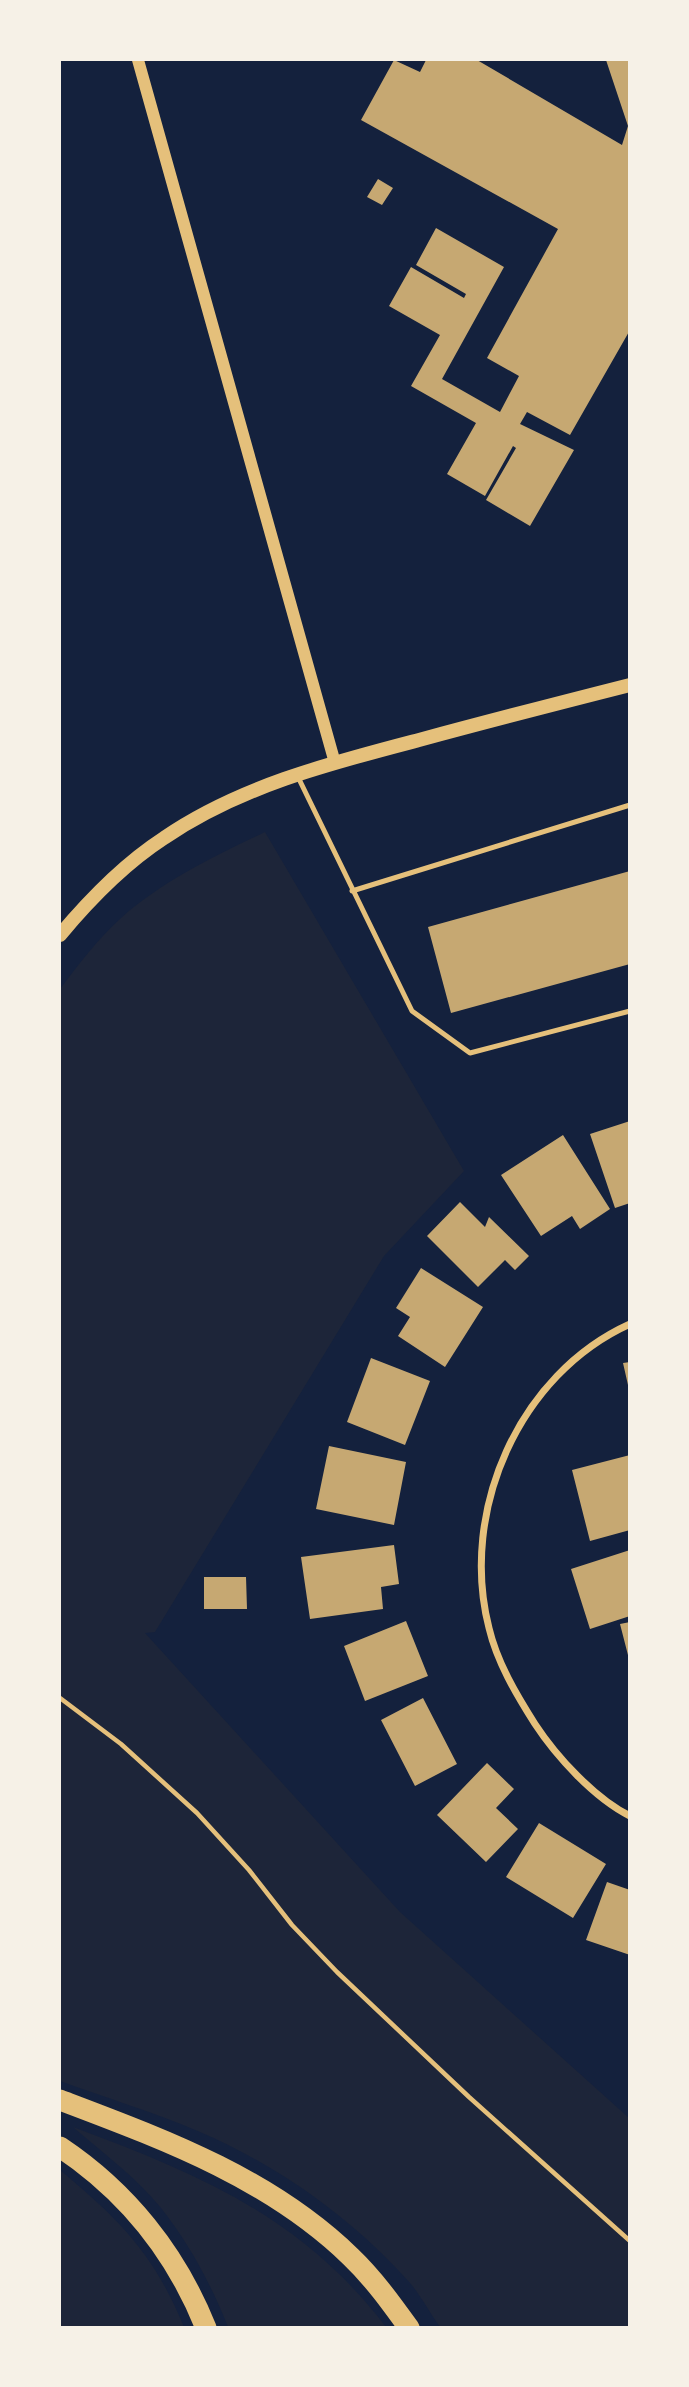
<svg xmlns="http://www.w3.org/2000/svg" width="689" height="2387" font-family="'Nunito Sans',sans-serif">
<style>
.green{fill:#1d2539}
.building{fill:#c6a872}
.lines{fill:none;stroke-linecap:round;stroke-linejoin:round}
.path{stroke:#e5c07b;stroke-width:4.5}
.service{stroke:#e5c07b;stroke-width:5}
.minor{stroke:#e5c07b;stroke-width:7}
.tertiary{stroke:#e5c07b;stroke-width:12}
.secondary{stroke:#e5c07b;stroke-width:14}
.motorway{stroke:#e5c07b;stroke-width:21}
</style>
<rect width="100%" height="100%" fill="#14213d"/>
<path class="green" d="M265,832L464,1171L384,1256L155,1632L145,1633L400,1912L629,2118V2327H440C430,2313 421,2296 410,2283C353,2219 279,2166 200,2132C154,2112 106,2098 60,2081V989C78,965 98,939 120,919C162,881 215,856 265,832Z
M73,2127C199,2174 302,2217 386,2327H228C212,2286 189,2243 161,2208C136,2177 103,2153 73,2127Z
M60,2170C120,2220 154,2254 184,2327H60Z"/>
<path class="building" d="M394,60L420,72L426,60H477L622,145L628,126L606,60H630V330L570,435L527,412L520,424L574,450L530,526L486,500L516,448L513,446L485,496L447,474L476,423L411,386L440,335L389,306L411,267L464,298L466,294L416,265L436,228L504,267L442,379L500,412L519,376L487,358L558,229L361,120Z
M378,179L393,188L382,205L367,197Z
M630,871V964L451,1013L428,927Z
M630,1121V1203L615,1208L590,1134Z
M563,1135L610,1209L580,1229L572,1216L541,1236L501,1175Z
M460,1202L485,1227L489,1217L529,1256L515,1270L505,1260L478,1287L427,1236Z
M421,1268L483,1307L445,1367L398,1336L410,1317L396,1308Z
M371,1358L430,1381L405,1445L347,1422Z
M630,1362V1385H628L623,1363Z
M329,1446L406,1462L394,1525L316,1509Z
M630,1455V1530L590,1541L572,1470Z
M394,1545L399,1584L381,1587L383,1609L310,1619L301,1557Z
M630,1550V1616L590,1629L571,1569Z
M204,1577H246L247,1609H204Z
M406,1621L428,1676L365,1701L344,1646Z
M630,1622V1659H629L620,1624Z
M423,1698L457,1764L415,1786L381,1720Z
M487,1763L514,1789L496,1808L518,1829L486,1862L437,1815Z
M539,1823L606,1864L573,1918L506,1877Z
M607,1882L630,1890V1955L586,1940Z"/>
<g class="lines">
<path class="path" d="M60,1698L121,1744L197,1813L249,1870L292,1925L337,1972L469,2097L630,2241"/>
<path class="service" d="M298,777L412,1011L470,1053L630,1011
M352,891L630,805"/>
<path class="minor" d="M630,1324C519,1374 459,1511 489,1628C497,1662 516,1694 535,1724C556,1756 594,1798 630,1816"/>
<path class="tertiary" d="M138,60L335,763"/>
<path class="secondary" d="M60,935C90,899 124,864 164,838C240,786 331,763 419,740C489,721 559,703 630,685"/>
<path class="motorway" d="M60,2100C163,2139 270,2178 351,2257C373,2278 391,2303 409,2328
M60,2147C126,2191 176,2253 206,2328"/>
</g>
<rect width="689" height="2387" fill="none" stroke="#f6f1e7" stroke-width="122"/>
</svg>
